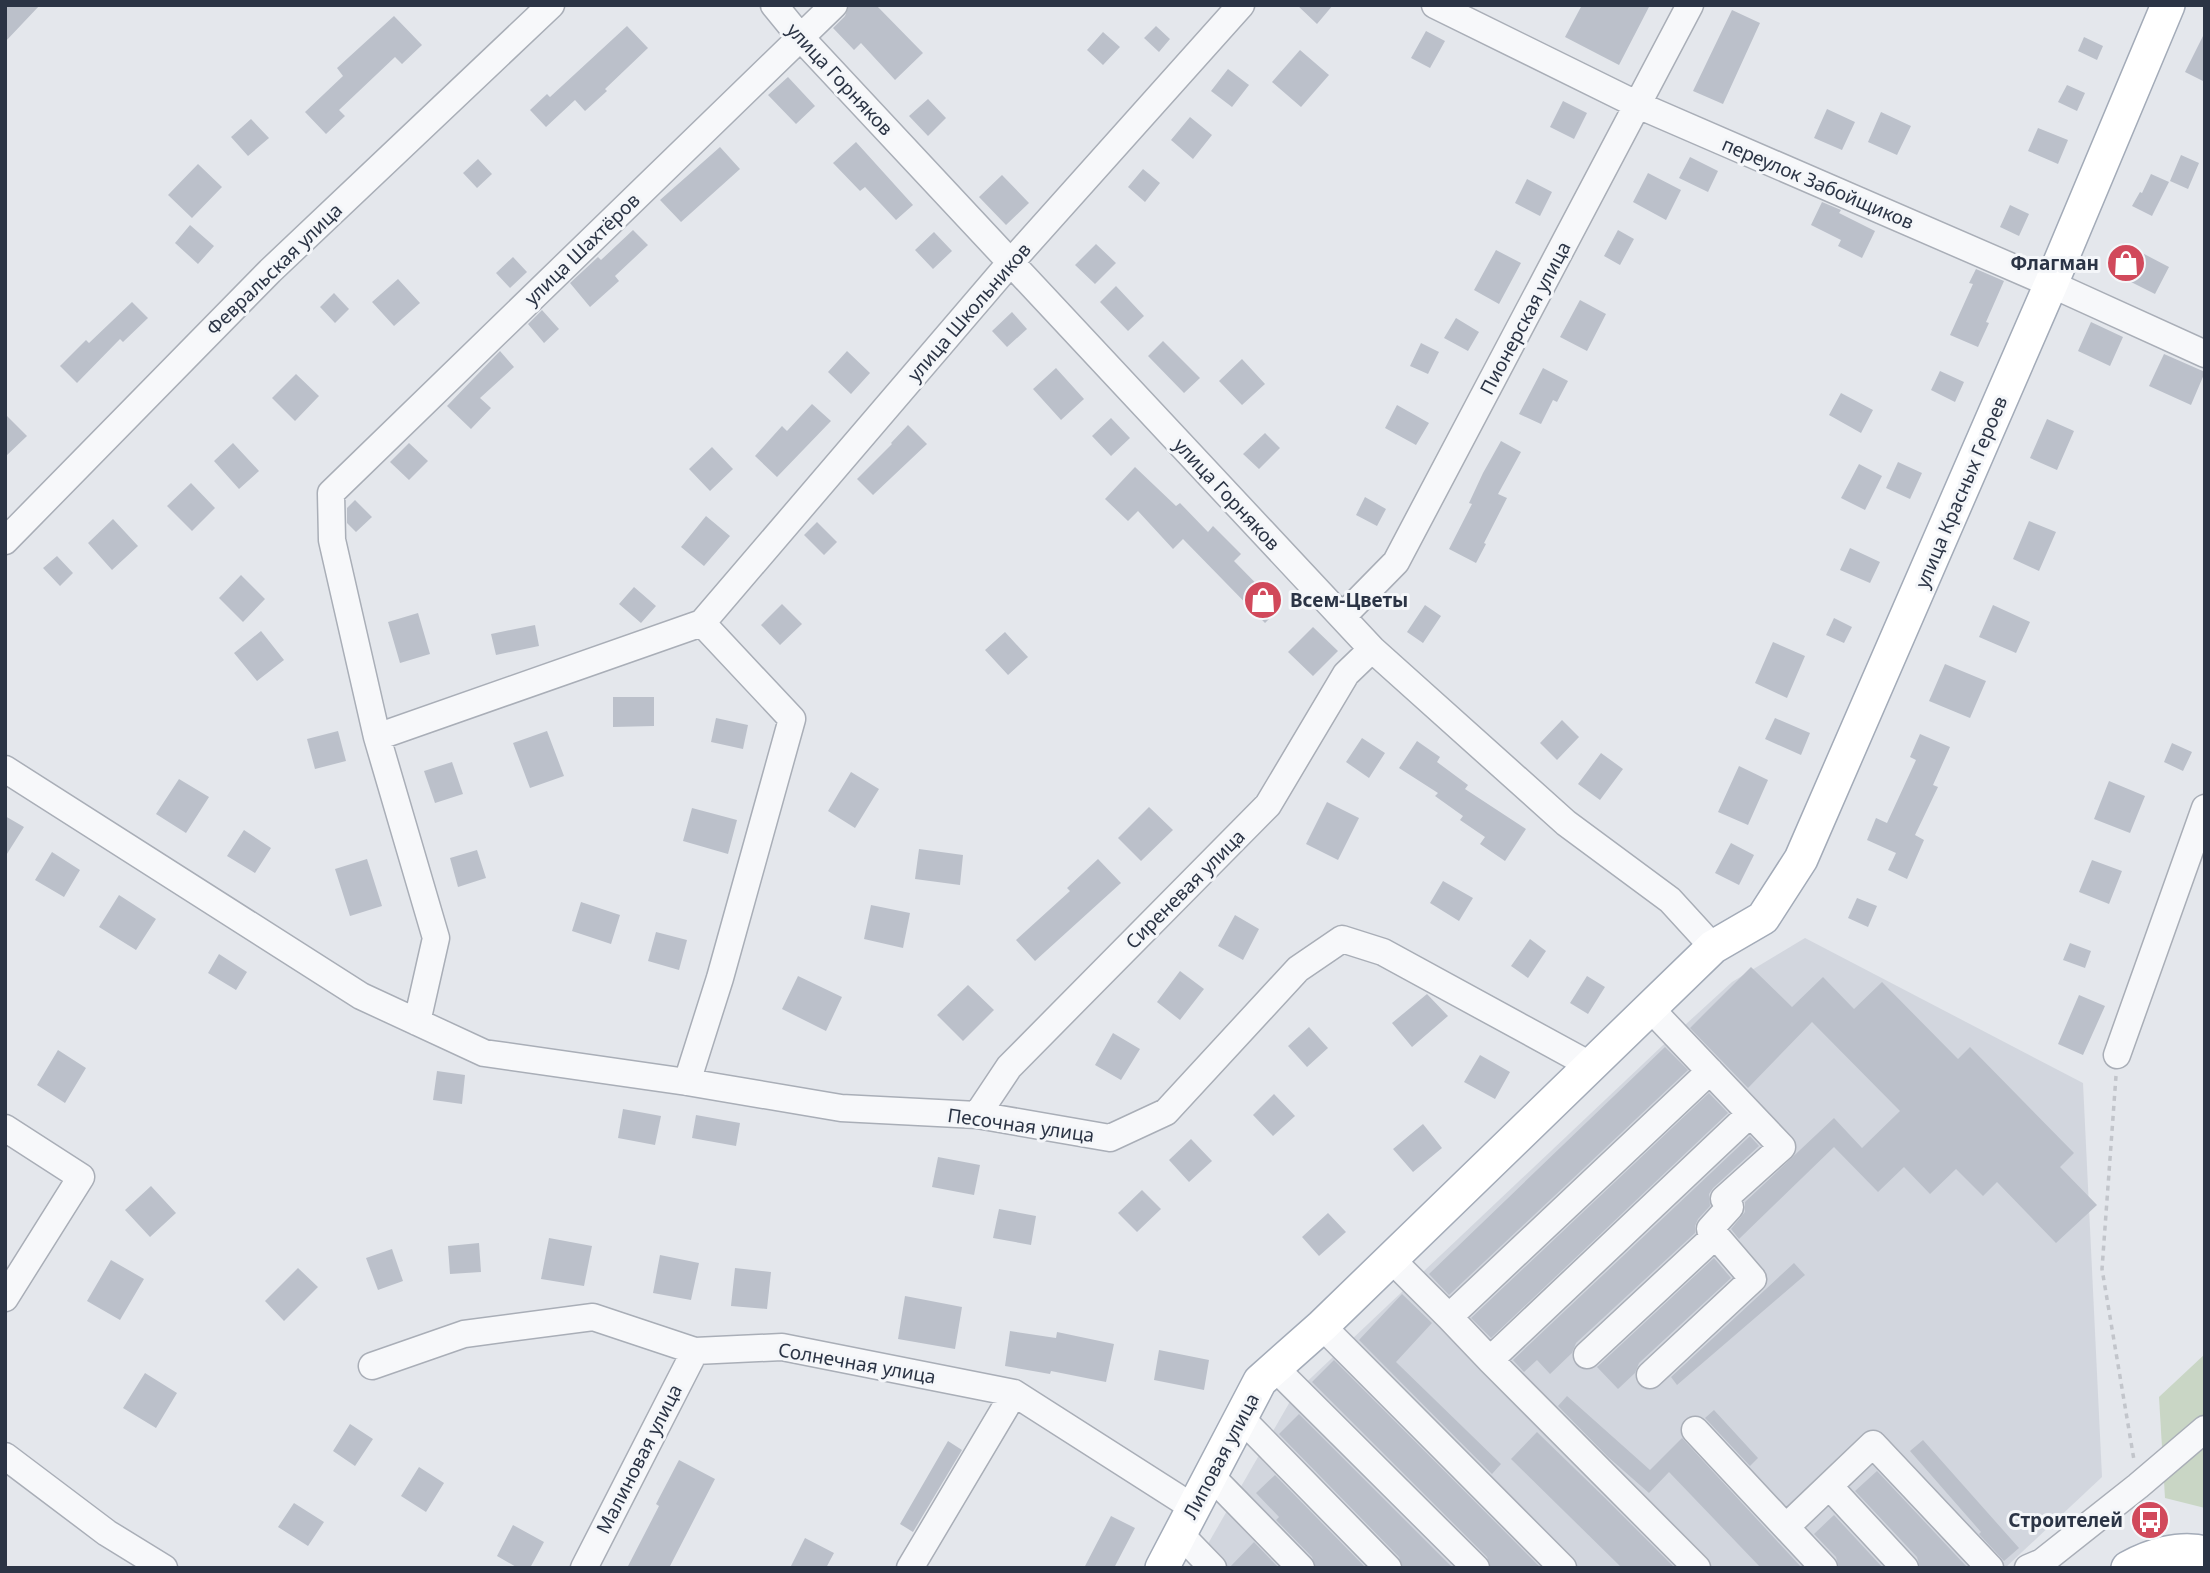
<svg xmlns="http://www.w3.org/2000/svg" width="2210" height="1573" font-family="'Noto Sans',sans-serif">
<style>
.built{fill:#d2d6de}
.green{fill:#c9d6c5}
.building{fill:#bbc0ca}
.lines{fill:none;stroke-linecap:round;stroke-linejoin:round}
.minor-casing{stroke:#a9aeb7;stroke-width:29}
.major-casing{stroke:#a3abb8;stroke-width:36}
.path{stroke:#c2c5cb;stroke-width:3.5;stroke-dasharray:5 5;stroke-linecap:butt}
.minor{stroke:#f7f8fa;stroke-width:26}
.major{stroke:#fff;stroke-width:33}
.labels{text-anchor:middle;dominant-baseline:central;stroke-width:6;stroke-linejoin:round;paint-order:stroke}
.street-label{font-size:19px;fill:#2b3445;stroke:#f4f6f9}
.poi-label{font-size:19px;font-weight:bold;fill:#2b3445;stroke:#f4f6f9;text-anchor:end}
</style>
<rect width="100%" height="100%" fill="#e4e7ec"/>
<path class="built" d="M1805,938L2083,1083L2102,1477L2005,1568H1194L1295,1393L1661,1047L1732,982Z"/>
<path class="green" d="M2205,1354V1508L2165,1498L2159,1397Z"/>
<path class="building" d="M5,5H40L5,42Z
M849,5H876L923,53L895,80L861,43L854,50L833,28L845,16Z
M1297,5H1333L1317,24Z
M1582,5H1650L1619,65L1565,37Z
M1732,10L1760,23L1723,104L1693,91Z
M394,16L422,45L402,64L395,57L339,110L345,116L326,134L305,112L343,76L337,68Z
M627,26L648,48L605,89L607,91L585,111L575,100L546,127L530,110L547,94L550,97Z
M1156,26L1170,39L1159,52L1144,38Z
M1426,31L1445,41L1430,68L1411,58Z
M1103,32L1120,47L1103,65L1087,50Z
M2205,32V82L2185,72Z
M2084,37L2103,46L2097,60L2078,51Z
M1300,50L1329,75L1301,107L1272,82Z
M1228,69L1249,85L1232,107L1211,91Z
M788,77L815,106L796,124L768,95Z
M2067,85L2085,93L2077,111L2058,102Z
M928,99L946,118L928,136L909,116Z
M1563,101L1587,113L1574,139L1550,127Z
M1827,109L1855,122L1842,150L1814,138Z
M1881,112L1911,126L1897,155L1868,142Z
M1190,117L1212,135L1193,159L1171,140Z
M251,119L269,138L248,156L231,137Z
M2038,128L2068,140L2058,164L2028,151Z
M856,142L913,205L896,220L865,187L860,191L833,163Z
M720,147L740,169L681,222L660,200Z
M2181,155L2199,163L2188,189L2170,181Z
M1690,157L1718,171L1708,192L1679,178Z
M478,159L492,174L477,188L463,173Z
M198,164L222,187L192,218L168,195Z
M1143,169L1160,183L1145,202L1128,187Z
M1648,173L1681,190L1666,220L1633,202Z
M2151,174L2169,182L2152,216L2132,206L2140,192L2142,193Z
M1002,175L1029,203L1006,225L979,197Z
M1527,179L1552,192L1540,216L1515,203Z
M1822,202L1841,210L1839,213L1875,231L1862,258L1838,246L1841,240L1811,225Z
M2010,205L2029,214L2019,236L2000,227Z
M190,225L214,246L198,264L175,243Z
M633,230L648,245L615,276L619,281L590,307L570,283L598,257L601,260Z
M1618,230L1634,239L1620,265L1604,256Z
M934,232L952,251L933,269L915,250Z
M2123,243L2169,267L2155,294L2109,271Z
M1096,244L1116,263L1095,284L1075,265Z
M1496,250L1521,263L1499,304L1474,290Z
M513,257L527,272L510,288L496,273Z
M1976,269L2004,281L1986,322L1989,323L1978,347L1950,335L1973,284L1969,283Z
M398,279L420,303L394,326L372,302Z
M1116,286L1144,316L1128,331L1100,302Z
M334,293L349,309L335,323L320,307Z
M1580,300L1606,314L1587,351L1560,337Z
M132,302L148,318L123,342L120,339L77,383L60,366L86,340L89,343Z
M542,310L559,329L544,343L528,324Z
M1012,312L1027,329L1007,347L992,331Z
M1456,318L1479,332L1468,351L1444,338Z
M2091,322L2123,337L2110,366L2078,351Z
M1163,341L1200,378L1184,393L1148,356Z
M1421,343L1439,352L1428,374L1410,366Z
M500,351L514,367L480,398L491,408L471,429L447,406Z
M847,351L870,373L851,394L828,372Z
M2164,354L2205,372L2191,405L2149,386Z
M1242,359L1265,384L1242,405L1219,381Z
M1056,368L1084,399L1061,420L1033,389Z
M1543,368L1568,381L1557,402L1553,400L1541,424L1519,414Z
M1940,371L1964,382L1955,402L1931,390Z
M296,374L319,396L295,421L272,398Z
M1841,393L1873,410L1861,433L1829,415Z
M812,404L831,421L777,477L755,456L782,426L787,431Z
M1397,405L1429,423L1416,445L1385,428Z
M5,414L27,436L5,457Z
M1111,418L1130,438L1111,456L1092,436Z
M2047,419L2074,431L2057,470L2030,458Z
M908,425L927,444L873,495L857,479L892,444L891,443Z
M1265,433L1280,448L1259,469L1243,454Z
M1501,441L1521,452L1498,494L1507,498L1484,543L1486,544L1476,563L1449,549L1472,504L1469,503L1483,473Z
M233,443L259,471L239,489L214,461Z
M409,443L428,461L409,480L390,462Z
M712,447L733,469L710,491L689,469Z
M1898,462L1922,473L1910,499L1886,488Z
M1859,464L1882,476L1865,510L1841,498Z
M1135,467L1176,506L1180,503L1208,532L1213,526L1241,554L1234,561L1280,608L1265,623L1183,539L1173,549L1138,511L1128,521L1105,499Z
M191,483L215,508L192,531L167,506Z
M1365,497L1386,509L1377,526L1356,515Z
M355,500L372,517L356,532L347,523V508Z
M706,516L730,536L704,566L681,547Z
M113,519L138,546L112,570L88,543Z
M2029,521L2056,532L2039,571L2013,559Z
M817,522L837,542L824,555L804,535Z
M1850,548L1880,562L1870,583L1840,570Z
M57,556L73,573L60,586L43,568Z
M241,575L265,599L243,622L219,598Z
M634,587L656,606L641,623L619,604Z
M782,604L802,624L780,645L761,625Z
M1425,605L1441,616L1423,643L1407,632Z
M1993,605L2030,622L2016,653L1979,637Z
M418,613L430,654L400,663L388,622Z
M1834,618L1852,627L1844,643L1826,635Z
M535,625L539,646L496,655L491,634Z
M1313,627L1338,651L1313,676L1288,652Z
M261,631L284,660L257,681L234,653Z
M1005,632L1028,657L1008,675L985,650Z
M1773,642L1805,656L1787,698L1755,683Z
M1945,664L1986,681L1970,718L1929,701Z
M613,697H654V726L613,727Z
M716,718L748,725L743,749L711,742Z
M1775,718L1810,733L1801,755L1765,739Z
M1562,720L1579,737L1557,760L1540,743Z
M338,731L346,761L315,769L307,739Z
M547,731L564,776L530,788L513,743Z
M1920,734L1950,747L1933,785L1938,787L1915,835L1924,840L1907,879L1888,870L1896,853L1867,840L1876,818L1887,823L1916,760L1910,757Z
M1362,738L1385,753L1369,778L1346,762Z
M1417,741L1440,757L1437,762L1468,785L1465,789L1526,829L1505,861L1480,844L1485,837L1460,820L1463,816L1435,796L1438,793L1399,768Z
M2172,743L2192,752L2183,771L2164,762Z
M1601,753L1623,769L1600,800L1578,784Z
M452,762L463,794L435,803L424,771Z
M1739,766L1768,780L1748,825L1718,812Z
M851,772L879,789L855,828L828,811Z
M179,779L209,797L186,833L156,814Z
M2109,781L2145,796L2130,833L2094,819Z
M1327,802L1359,818L1338,860L1306,844Z
M1149,807L1173,830L1141,861L1118,838Z
M692,808L737,820L728,854L683,841Z
M5,816L24,827L5,857Z
M244,830L271,848L255,873L227,856Z
M1731,843L1754,855L1739,885L1715,873Z
M919,849L963,855L960,885L915,879Z
M477,850L486,878L458,887L450,858Z
M52,852L80,870L64,897L35,880Z
M367,859L382,906L350,916L335,869Z
M1098,859L1121,883L1035,961L1016,940L1070,891L1067,888Z
M2092,860L2122,871L2109,904L2079,892Z
M1443,881L1473,898L1459,921L1430,903Z
M119,895L156,919L136,950L99,927Z
M1857,898L1877,906L1868,927L1848,918Z
M581,902L620,915L611,944L572,931Z
M871,905L910,913L903,948L864,939Z
M1235,915L1259,929L1243,960L1218,946Z
M656,932L687,940L679,970L648,961Z
M1530,939L1546,951L1528,978L1511,966Z
M2070,943L2091,951L2085,968L2063,960Z
M219,954L247,972L236,990L208,973Z
M1751,967L1792,1007L1823,977L1854,1009L1882,982L1958,1059L1970,1047L2074,1153L2060,1167L2097,1205L2056,1243L1997,1182L1983,1196L1956,1169L1930,1194L1904,1167L1878,1192L1834,1147L1739,1239L1731,1229L1745,1212V1202L1834,1118L1862,1148L1900,1111L1812,1022L1748,1088L1690,1028Z
M1180,971L1204,989L1180,1020L1157,1002Z
M798,976L842,997L826,1031L782,1009Z
M1587,976L1605,987L1588,1014L1570,1003Z
M968,985L994,1010L963,1041L937,1015Z
M1427,994L1448,1016L1412,1047L1392,1023Z
M2079,995L2105,1006L2083,1055L2058,1044Z
M1309,1027L1328,1048L1307,1067L1288,1046Z
M1113,1033L1140,1049L1121,1080L1095,1065Z
M1665,1047L1688,1070L1449,1295L1429,1274Z
M58,1050L86,1068L65,1103L37,1085Z
M1480,1055L1510,1072L1495,1099L1464,1082Z
M437,1071L465,1075L462,1104L433,1100Z
M1709,1093L1728,1113L1491,1338L1471,1318Z
M1274,1094L1295,1116L1273,1136L1253,1115Z
M623,1109L661,1116L655,1145L618,1138Z
M696,1115L740,1123L736,1146L692,1138Z
M1423,1124L1442,1148L1413,1172L1393,1149Z
M1750,1136L1759,1146L1713,1188L1709,1194L1710,1206L1698,1219L1695,1226V1233L1576,1343L1572,1353L1550,1374L1537,1360L1524,1372L1513,1360Z
M1191,1139L1212,1161L1189,1182L1169,1160Z
M938,1157L980,1165L974,1195L932,1187Z
M151,1186L176,1213L150,1237L125,1210Z
M1142,1190L1161,1209L1137,1232L1118,1213Z
M999,1209L1036,1216L1031,1245L993,1238Z
M1328,1213L1346,1232L1319,1256L1302,1237Z
M549,1238L592,1246L584,1286L541,1279Z
M479,1243L481,1272L450,1274L448,1246Z
M392,1249L403,1281L378,1290L366,1258Z
M660,1255L699,1263L691,1300L653,1293Z
M1714,1258L1731,1278L1639,1363L1635,1373L1618,1389L1597,1367Z
M111,1260L144,1279L120,1320L87,1301Z
M1794,1263L1805,1275L1677,1385L1671,1377Z
M298,1268L318,1287L284,1321L265,1301Z
M735,1268L771,1272L767,1309L731,1306Z
M1402,1294L1432,1323L1396,1362L1501,1464L1492,1474L1359,1340Z
M905,1296L962,1307L955,1349L898,1339Z
M1010,1331L1056,1338L1057,1332L1114,1344L1106,1382L1051,1371L1050,1374L1005,1366Z
M1159,1350L1209,1360L1204,1390L1154,1380Z
M1334,1360L1541,1568H1491L1487,1557L1312,1382Z
M145,1373L177,1393L156,1428L123,1408Z
M1567,1396L1650,1470L1682,1438L1802,1568H1761L1669,1472L1649,1493L1608,1457L1558,1406Z
M1714,1410L1758,1458L1750,1466L1705,1418Z
M1299,1414L1453,1568H1403L1399,1557L1279,1434Z
M350,1424L373,1439L355,1466L333,1451Z
M1537,1432L1605,1498L1675,1568H1622L1511,1459Z
M1923,1440L2019,1548L2004,1561L1979,1534L1981,1532L1910,1451Z
M948,1441L962,1450L913,1532L900,1524Z
M679,1460L715,1479L669,1568H627L659,1506L656,1504Z
M419,1467L444,1483L426,1512L401,1496Z
M1877,1471L1968,1568H1920L1917,1557L1855,1491Z
M1275,1475L1366,1568H1316L1312,1557L1276,1520L1279,1517L1256,1493Z
M294,1503L324,1522L308,1546L278,1527Z
M1834,1515L1883,1568H1839L1836,1557L1814,1534Z
M1111,1516L1135,1528L1114,1568H1084Z
M513,1525L544,1542L530,1568H518L497,1556Z
M805,1538L834,1553L826,1568H790Z
M1254,1542L1279,1568H1229Z"/>
<g class="lines">
<defs>
<path id="minor" d="M774,5L801,38L1372,649L1566,823L1670,900L1713,947
M1435,5L1638,105L2051,284L2205,354
M5,541L270,271L551,5
M1342,617L1396,562L1690,5
M702,623L1011,262L1241,5
M377,737L702,623
M5,769L361,996L484,1053L687,1082L841,1108L977,1115L1110,1138L1166,1112L1298,969L1342,939L1383,952L1590,1065
M1649,1007L1782,1147L1724,1199L1730,1207L1710,1229L1753,1279L1650,1375
M417,1022L436,938L377,737L332,540L331,493L834,5
M2117,1055L2205,808
M687,1082L720,978L792,719L702,623
M977,1115L1009,1067L1268,805L1346,674L1372,649
M5,1128L81,1177L5,1298
M1391,1259L1449,1317L1710,1071
M1449,1317L1490,1360L1750,1114
M1322,1326L1563,1568
M1587,1355L1716,1235
M1490,1360L1697,1568
M372,1366L464,1334L593,1317L695,1351L782,1347L1014,1393L1194,1508
M1275,1368L1476,1568
M1241,1418L1388,1568
M1695,1430L1824,1568
M5,1456L107,1533L164,1568
M1211,1476L1301,1568
M1829,1486L1905,1568
M1786,1527L1873,1444L1990,1568
M1180,1534L1213,1568
M584,1568L695,1351
M910,1568L1014,1393
M2028,1568L2042,1562L2138,1486L2205,1429"/>
<path id="major" d="M1162,1568L1260,1381L1322,1326L1713,947L1763,918L1801,859L2051,284L2168,5
M2128,1568C2150,1556 2180,1546 2205,1553"/>
</defs>
<use href="#minor" class="minor-casing"/>
<use href="#major" class="major-casing"/>
<path class="path" d="M2116,1076L2102,1269L2134,1460"/>
<use href="#minor" class="minor"/>
<use href="#major" class="major"/>
</g>
<defs>
<symbol id="shop-disc" viewBox="-11 -11 22 22"><circle r="9.5" fill="#d1495b" stroke="#f4f6f9"/><path d="M-5-2.5h2.3a2.7 3.5 0 0 1 5.4 0H5L5.5 6h-11ZM-1.5-2.5h3a1.5 2.3 0 0 0-3 0Z" fill="#fff"/></symbol>
<symbol id="bus-disc" viewBox="-11 -11 22 22"><circle r="9.5" fill="#d1495b" stroke="#f4f6f9"/><path d="M-5-6H5V4H4V6H2V4H-2V6H-4V4H-5ZM-3.5-4V0h7V-4ZM-3.5 1.2v1.5H-2V1.2ZM2 1.2v1.5H3.5V1.2Z" fill="#fff"/></symbol>
</defs>
<g fill-rule="evenodd">
<use href="#shop-disc" x="2104" y="241" width="44" height="44"/>
<use href="#shop-disc" x="1241" y="578" width="44" height="44"/>
<use href="#bus-disc" x="2128" y="1498" width="44" height="44"/>
</g>
<g class="labels">
<g class="street-label">
<text transform="translate(840 79) rotate(47)">улица Горняков</text>
<text transform="translate(1818 183) rotate(23)">переулок Забойщиков</text>
<text transform="translate(582 249) rotate(-44)">улица Шахтёров</text>
<text transform="translate(274 269) rotate(-44)">Февральская улица</text>
<text transform="translate(969 312) rotate(-49)">улица Школьников</text>
<text transform="translate(1525 318) rotate(-62)">Пионерская улица</text>
<text transform="translate(1961 492) rotate(-67)">улица Красных Героев</text>
<text transform="translate(1227 494) rotate(47)">улица Горняков</text>
<text transform="translate(1185 889) rotate(-45)">Сиреневая улица</text>
<text transform="translate(1021 1125) rotate(8)">Песочная улица</text>
<text transform="translate(857 1363) rotate(10)">Солнечная улица</text>
<text transform="translate(1221 1456) rotate(-62)">Липовая улица</text>
<text transform="translate(639 1459) rotate(-63)">Малиновая улица</text>
</g>
<g class="poi-label">
<text x="2099" y="263">Флагман</text>
<text x="1290" y="600" text-anchor="start">Всем-Цветы</text>
<text x="2123" y="1520">Строителей</text>
</g>
</g>
<rect width="2210" height="1573" fill="none" stroke="#2b3445" stroke-width="14"/>
</svg>
